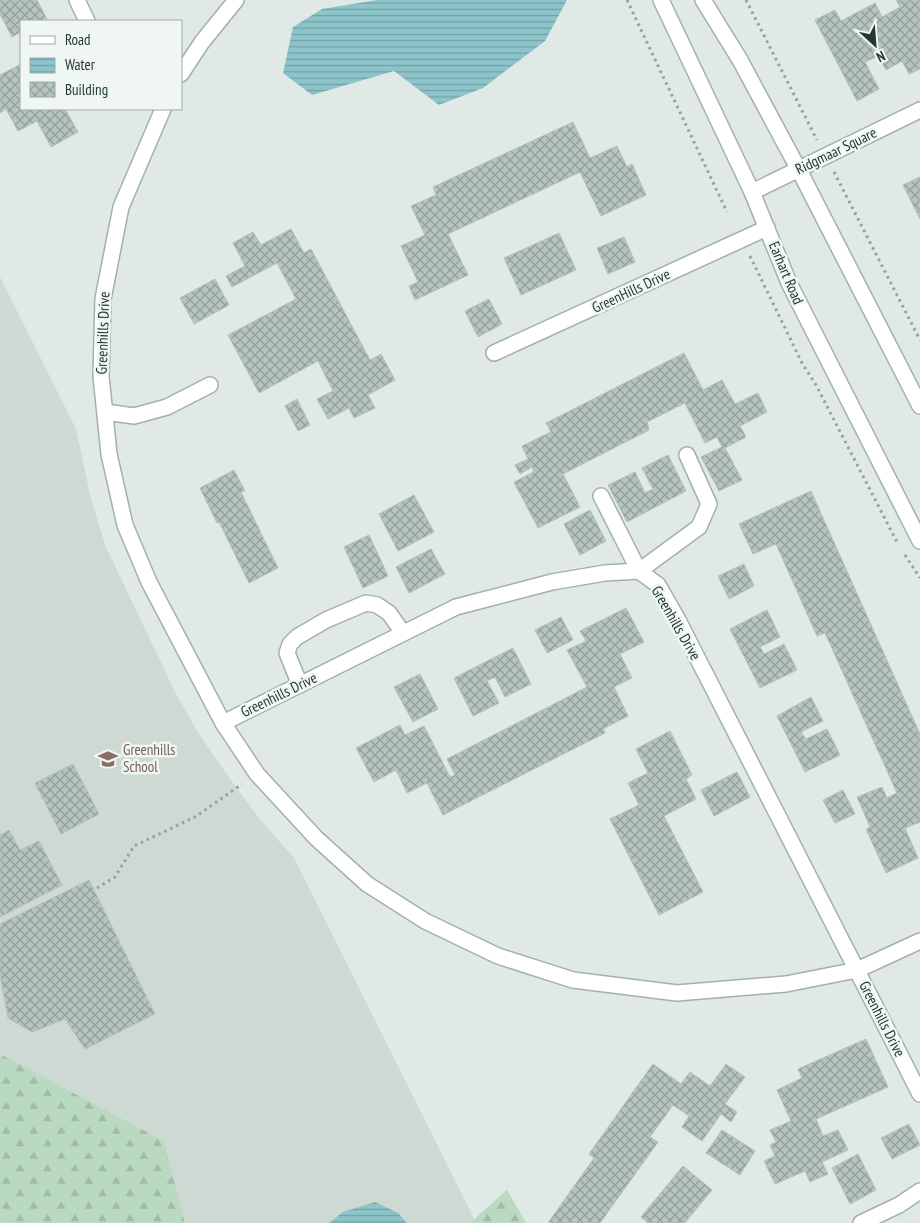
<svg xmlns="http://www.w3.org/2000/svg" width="920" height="1223" font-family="'PT Sans Narrow',sans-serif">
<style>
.built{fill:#ced9d3}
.forest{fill:url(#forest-firs)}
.water{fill:url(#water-rules)}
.building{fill:url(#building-cross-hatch);stroke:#b3c2bb}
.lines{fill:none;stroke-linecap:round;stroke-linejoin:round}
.minor-casing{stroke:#a3b0ab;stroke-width:18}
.path{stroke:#83aa9c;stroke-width:3;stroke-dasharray:2.5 4;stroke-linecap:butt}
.minor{stroke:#fff;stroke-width:15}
.labels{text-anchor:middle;stroke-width:5;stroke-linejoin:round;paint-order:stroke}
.street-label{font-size:15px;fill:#223831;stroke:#f0f6f3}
.education-label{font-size:15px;fill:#785e54;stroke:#f0f6f3;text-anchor:start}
</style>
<defs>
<pattern id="forest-firs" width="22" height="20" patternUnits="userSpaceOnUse" patternTransform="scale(1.25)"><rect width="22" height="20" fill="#bad9c1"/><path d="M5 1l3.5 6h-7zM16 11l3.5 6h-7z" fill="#a0bba6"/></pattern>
<pattern id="water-rules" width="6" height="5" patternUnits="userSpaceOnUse" patternTransform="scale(1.25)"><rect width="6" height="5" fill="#8cc4ca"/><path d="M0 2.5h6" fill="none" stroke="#72a0a5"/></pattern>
<pattern id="building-cross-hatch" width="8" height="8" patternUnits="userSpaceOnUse" patternTransform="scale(1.25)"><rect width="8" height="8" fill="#b5c4bd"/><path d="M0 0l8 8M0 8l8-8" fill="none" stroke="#93a09a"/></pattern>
</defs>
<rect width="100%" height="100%" fill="#e0e9e5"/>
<path class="built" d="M0,277l76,152 14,66 15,50 71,149 23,40 34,49 25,34 36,41 182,365h-476z"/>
<g class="forest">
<path d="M0,1054l164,87 21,82h-185z"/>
<path d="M507,1190l19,33h-56z"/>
</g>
<g class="water">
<path d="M377,0h190l-22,41 -62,47 -44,17 -45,-34 -82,24 -29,-22 10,-46 29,-18z"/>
<path d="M375,1202l23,11 9,10h-78l14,-11z"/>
</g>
<g class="building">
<path d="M0,0h37l10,19 -5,2h-21v11l-9,5 -12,-23z"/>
<path d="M896,0h24v69l-11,5 -7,-13 -16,9 -8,-14 -13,6 14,27 -22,12 -42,-81 20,-10 6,11 34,-18 7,14 18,-10z"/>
<path d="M21,64v45h44l13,23 -27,15 -14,-26 -19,10 -12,-22 -6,4v-38z"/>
<path d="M573,122l17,36 27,-12 10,21 5,-3 14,31 -45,21 -21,-44 -132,62 20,41 -53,25 -6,-14 9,-4 -17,-36 24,-11 -14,-29 25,-11 -3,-8z"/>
<path d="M920,177v42l-17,-34z"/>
<path d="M291,229l13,24 7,-4 59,111 11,-6 14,26 -27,15 7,13 -21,10 -5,-10 -21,11 -11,-20 16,-8 -15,-30 -59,32 -31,-58 68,-36 -19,-36 -45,24 -6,-11 19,-10 -12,-23 20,-11 8,13z"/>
<path d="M559,233l17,37 -55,25 -17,-37z"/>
<path d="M624,237l11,25 -27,12 -11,-26z"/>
<path d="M215,279l14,26 -35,19 -14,-26z"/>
<path d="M489,299l13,25 -24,13 -13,-26z"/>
<path d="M684,353l19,37 19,-10 13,24 23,-11 9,19 -27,14 6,11 -21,11 17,32 -23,11 -18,-34 21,-10 -5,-10 -12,6 -20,-40 -38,19 2,8 -86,44 17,33 -42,21 -24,-46 20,-10 -2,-5 -12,7 -5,-9 13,-6 -6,-13 29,-14 -5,-9z"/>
<path d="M297,399l13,26 -12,6 -13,-25z"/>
<path d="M668,455l18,36 -59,31 -19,-37 27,-13 10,21 8,-4 -11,-21z"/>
<path d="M234,470l11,21 -4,1 37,76 -29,15 -30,-61 -2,1 -17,-35z"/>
<path d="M811,491l109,243v88l-15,6 13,30 -32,15 -20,-44 4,-2 -13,-30 25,-10 5,11 10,-5 -72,-160 -8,3 -41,-92 -23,10 -14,-30z"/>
<path d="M414,495l20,37 -36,19 -19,-37z"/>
<path d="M590,510l16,31 -26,14 -16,-31z"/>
<path d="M369,535l19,41 -25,12 -19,-41z"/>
<path d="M431,549l14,25 -36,19 -13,-26z"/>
<path d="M744,564l10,22 -25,13 -11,-23z"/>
<path d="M626,608l18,34 -24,12 12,24 -18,9 14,29 -25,13 2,4 -162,82 -16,-32 -20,10 -11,-23 -22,12 -18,-34 44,-23 5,10 19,-9 26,51 5,-2 -8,-16 140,-72 -20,-37 19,-9 -6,-10z"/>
<path d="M767,610l13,27 -20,10 4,7 20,-10 13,26 -37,18 -30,-59z"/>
<path d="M561,617l12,23 -26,13 -12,-23z"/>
<path d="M513,648l18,36 -26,13 -10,-20 -8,4 12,22 -26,13 -19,-38z"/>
<path d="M420,674l18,35 -25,13 -19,-35z"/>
<path d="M811,697l12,24 -22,11 5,7 21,-10 13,26 -35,17 -28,-56z"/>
<path d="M670,731l22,44 -6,4 10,20 -32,17 39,76 -44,23 -49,-96 29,-14 -11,-22 20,-10 -12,-24z"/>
<path d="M73,764l26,50 -38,20 -26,-51z"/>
<path d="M737,772l13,25 -36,19 -13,-26z"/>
<path d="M843,790l12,24 -20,9 -12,-23z"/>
<path d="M9,830l11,20 19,-9 23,44 -62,32v-82z"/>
<path d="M89,880l66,134 -70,35 -20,-30 -33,13 -24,-14 -8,-43v-51z"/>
<path d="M866,1039l22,48 -72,32 7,17 15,-6 10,20 -26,12 6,12 -18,8 -5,-11 -30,13 -11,-23 11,-5 -5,-11 6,-3 -6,-12 21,-9 -14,-31 25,-12 -4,-9z"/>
<path d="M653,1064l28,20 9,-12 20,14 16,-22 19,13 -20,27 12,8 -6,10 -10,-8 -19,27 -20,-14 7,-11 -16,-11 -23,32 8,5 -58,81h-52l46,-65 -5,-4z"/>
<path d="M909,1124l11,21 -28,14 -11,-21z"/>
<path d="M722,1130l33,21 -15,24 -34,-22z"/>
<path d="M858,1154l18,36 -26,14 -18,-36z"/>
<path d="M683,1166l29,24 -27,33h-37l-7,-6z"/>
</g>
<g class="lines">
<defs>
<g id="minor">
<path d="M77,0l10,21"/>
<path d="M661,0l91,192 37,91 131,258"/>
<path d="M703,0l37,60 59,110 121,236"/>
<path d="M181,74l21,-32 34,-42"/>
<path d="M163,109l-42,98 -18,92 -2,77 8,78 16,71 24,57 74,141 34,51 59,64 51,46 58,37 73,35 75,24 104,13 109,-9 71,-14 63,-29"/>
<path d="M752,192l168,-82"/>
<path d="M494,353l273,-125"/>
<path d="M105,412l29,4 33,-9 43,-22"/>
<path d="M601,496l38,75 60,-44 10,-23 -22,-49"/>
<path d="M300,685l-13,-32 3,-9 7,-7 29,-17 40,-17 11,2 12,8 14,20"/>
<path d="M223,723l233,-116 96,-25 53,-9 34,-2 19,14 20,35 242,474"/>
<path d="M861,1223l38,-18 21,-14"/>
</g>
</defs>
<use href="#minor" class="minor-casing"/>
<g class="path">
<path d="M627,0l100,212"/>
<path d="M746,0l71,140"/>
<path d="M834,172l86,168"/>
<path d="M750,256l52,107 14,22 81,157"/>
<path d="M905,555l15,23"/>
<path d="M97,888l18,-11 19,-31 61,-29 47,-33"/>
</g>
<use href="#minor" class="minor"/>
</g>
<defs>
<symbol id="school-bare" viewBox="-9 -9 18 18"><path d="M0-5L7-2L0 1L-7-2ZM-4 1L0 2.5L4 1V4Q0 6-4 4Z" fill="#8d6e63" stroke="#f0f6f3" stroke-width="2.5" paint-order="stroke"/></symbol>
</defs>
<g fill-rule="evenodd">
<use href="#school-bare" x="94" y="745" width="28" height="28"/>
</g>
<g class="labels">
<g class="street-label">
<text transform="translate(836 151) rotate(-26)" y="5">Ridgmaar Square</text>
<text transform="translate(786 273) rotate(67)" y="5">Earhart Road</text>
<text transform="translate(631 291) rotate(-25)" y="5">GreenHills Drive</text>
<text transform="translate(103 333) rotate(-88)" y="5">Greenhills Drive</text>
<text transform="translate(676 623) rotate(60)" y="5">Greenhills Drive</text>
<text transform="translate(279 695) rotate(-26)" y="5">Greenhills Drive</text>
<text transform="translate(882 1019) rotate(63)" y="5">Greenhills Drive</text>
</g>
<g class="education-label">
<text x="123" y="755">Greenhills<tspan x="123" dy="17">School</tspan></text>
</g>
</g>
<rect x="20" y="20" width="162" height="90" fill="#f0f6f3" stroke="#9eaaa5"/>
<rect x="30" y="36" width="25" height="8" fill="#ffffff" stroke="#9eaaa5"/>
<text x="65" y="45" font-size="15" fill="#223831">Road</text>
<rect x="30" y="58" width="25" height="15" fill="url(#water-rules)" stroke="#9eaaa5"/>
<text x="65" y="70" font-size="15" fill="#223831">Water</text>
<rect x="30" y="82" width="25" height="15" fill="url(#building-cross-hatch)" stroke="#9eaaa5"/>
<text x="65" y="95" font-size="15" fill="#223831">Building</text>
<g transform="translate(875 45) rotate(154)" stroke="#f0f6f3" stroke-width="4" paint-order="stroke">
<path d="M0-4L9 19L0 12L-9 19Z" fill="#223831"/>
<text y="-8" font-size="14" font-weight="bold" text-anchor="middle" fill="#223831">N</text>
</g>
</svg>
